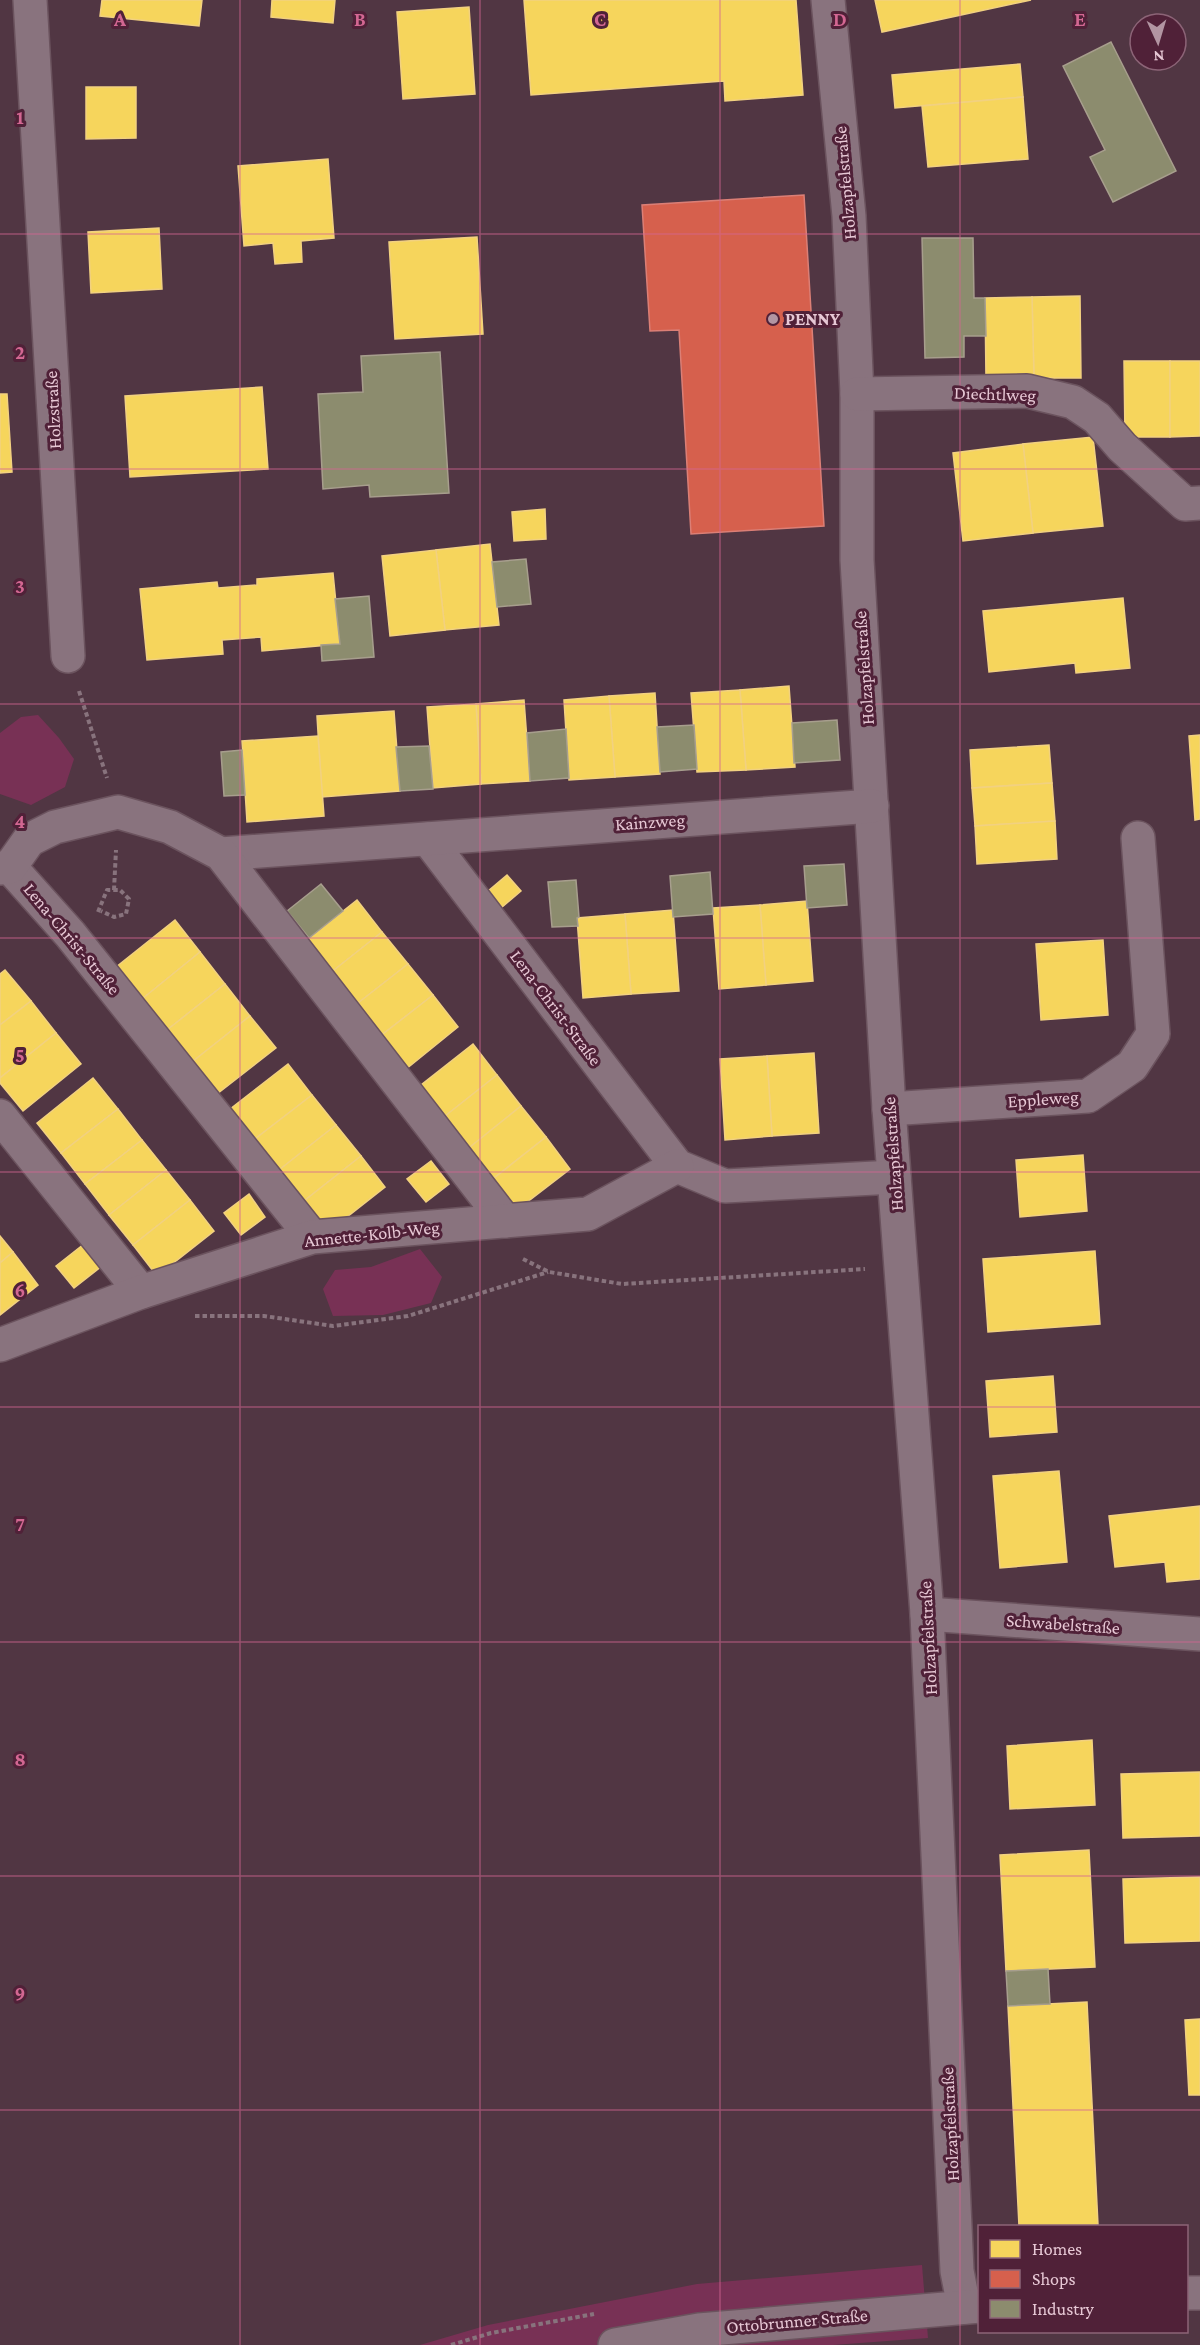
<svg xmlns="http://www.w3.org/2000/svg" width="1200" height="2345" font-family="'Crimson Pro',serif">
<style>
.green{fill:#783155}
.homes{fill:#f6d55c;stroke:#f2d180;stroke-width:1.5}
.shops{fill:#d6604d;stroke:#db7f76;stroke-width:1.5}
.industry{fill:#8c8c6e;stroke:#a79e8d;stroke-width:1.5}
.lines{fill:none;stroke-linecap:round;stroke-linejoin:round}
.minor-casing{stroke:#6b535e;stroke-width:36}
.path{stroke:#88737d;stroke-width:4;stroke-dasharray:4.5 3;stroke-linecap:butt}
.minor{stroke:#89737e;stroke-width:33}
.grid{fill:none;stroke:#d36792;stroke-width:1.5;stroke-opacity:0.55}
.poi-dot{fill:#b295a2;stroke:#502138;stroke-width:2}
.labels{text-anchor:middle;stroke-width:6;stroke-linejoin:round;paint-order:stroke}
.street-label{font-size:18px;fill:#e7c8d5;stroke:#502138}
.poi-label{font-size:18px;font-weight:bold;fill:#e7c8d5;stroke:#502138;text-anchor:start}
.grid-label{font-size:20px;text-anchor:middle;font-weight:bold;fill:#d36792;stroke:#502138;stroke-width:6;stroke-linejoin:round;paint-order:stroke}
</style>
<rect width="100%" height="100%" fill="#513643"/>
<g class="green">
<path d="M38,715l21,23 15,21 -9,28 -34,18 -31,-11v-61l21,-16z"/>
<path d="M420,1249l22,28 -11,26 -48,12 -50,1 -10,-27 12,-19 36,-3z"/>
<path d="M922,2265l6,73 -95,7h-413l68,-20 209,-41z"/>
</g>
<g class="homes">
<path d="M102,0h100l-3,26 -99,-10z"/>
<path d="M272,0h63l-2,23 -62,-6z"/>
<path d="M524,0h272l7,95 -78,6 -1,-20 -193,14z"/>
<path d="M875,0h156l-149,32z"/>
<path d="M469,7l6,87 -72,5 -6,-87z"/>
<path d="M1020,64l3,33 -128,11 -3,-33z"/>
<path d="M86,87h50v51l-50,1z"/>
<path d="M1023,97l5,62 -100,8 -6,-61z"/>
<path d="M328,159l6,79 -33,3 1,21 -27,2 -2,-21 -29,3 -6,-80z"/>
<path d="M159,228l3,61 -71,4 -3,-61z"/>
<path d="M477,237l6,97 -88,5 -6,-97z"/>
<path d="M1080,296l1,82h-47l-2,-81z"/>
<path d="M1032,297l2,81 -48,1 -1,-81z"/>
<path d="M1124,361h46v76h-45z"/>
<path d="M1170,361h30v75l-30,1z"/>
<path d="M262,387l6,82 -138,8 -5,-81z"/>
<path d="M0,394h7l5,78 -12,1z"/>
<path d="M1093,437l10,89 -70,7 -10,-89z"/>
<path d="M1023,444l10,89 -70,8 -10,-88z"/>
<path d="M545,509l1,30 -32,2 -2,-29z"/>
<path d="M490,544l9,81 -54,5 -9,-80z"/>
<path d="M436,550l9,80 -55,6 -8,-80z"/>
<path d="M333,573l7,71 -78,7 -1,-14 -39,3 1,14 -76,6 -7,-71 77,-7 1,6 39,-3v-6z"/>
<path d="M1123,598l7,70 -54,5 -1,-10 -86,9 -6,-61z"/>
<path d="M789,686l6,81 -49,3 -6,-80z"/>
<path d="M740,690l6,80 -49,2 -6,-79z"/>
<path d="M655,693l5,81 -45,3 -6,-81z"/>
<path d="M609,696l6,81 -46,3 -5,-80z"/>
<path d="M524,700l6,81 -49,3 -5,-80z"/>
<path d="M476,704l5,80 -48,4 -6,-81z"/>
<path d="M394,711l6,80 -78,6 -5,-81z"/>
<path d="M1200,735v84l-5,1 -6,-84z"/>
<path d="M318,736l6,80 -77,6 -5,-81z"/>
<path d="M1049,745l3,38 -80,5 -2,-38z"/>
<path d="M1052,783l3,38 -80,5 -3,-38z"/>
<path d="M1055,821l2,38 -80,5 -2,-38z"/>
<path d="M507,875l14,16 -20,17 -13,-17z"/>
<path d="M357,900l25,32 -58,46 -25,-32z"/>
<path d="M807,901l6,80 -47,4 -6,-80z"/>
<path d="M760,905l6,80 -47,4 -6,-81z"/>
<path d="M673,910l6,81 -48,3 -6,-80z"/>
<path d="M625,914l6,80 -48,4 -6,-80z"/>
<path d="M175,920l25,32 -58,47 -26,-32z"/>
<path d="M382,932l26,32 -59,46 -25,-32z"/>
<path d="M1103,940l5,75 -67,5 -5,-76z"/>
<path d="M200,952l25,32 -58,46 -25,-31z"/>
<path d="M408,964l25,31 -59,46 -25,-31z"/>
<path d="M5,970l26,31 -31,24v-51z"/>
<path d="M225,984l25,32 -58,46 -25,-32z"/>
<path d="M433,995l25,32 -58,47 -26,-33z"/>
<path d="M31,1001l25,32 -56,45v-53z"/>
<path d="M250,1016l26,32 -59,46 -25,-32z"/>
<path d="M56,1033l25,31 -58,47 -23,-28v-5z"/>
<path d="M473,1044l24,31 -57,45 -24,-31z"/>
<path d="M814,1053l5,80 -47,3 -5,-80z"/>
<path d="M767,1056l5,80 -47,4 -5,-81z"/>
<path d="M288,1064l24,31 -57,44 -25,-30z"/>
<path d="M497,1075l24,31 -56,45 -25,-31z"/>
<path d="M93,1078l25,31 -57,44 -24,-30z"/>
<path d="M312,1095l24,30 -57,45 -24,-31z"/>
<path d="M521,1106l25,31 -57,45 -24,-31z"/>
<path d="M118,1109l24,31 -57,44 -24,-31z"/>
<path d="M336,1125l25,31 -57,45 -25,-31z"/>
<path d="M546,1137l24,32 -57,44 -24,-31z"/>
<path d="M142,1140l24,30 -57,45 -24,-31z"/>
<path d="M1083,1155l4,56 -67,6 -4,-57z"/>
<path d="M361,1156l24,31 -57,45 -24,-31z"/>
<path d="M431,1161l18,23 -23,18 -19,-23z"/>
<path d="M166,1170l24,30 -57,45 -24,-30z"/>
<path d="M249,1194l16,23 -24,18 -17,-22z"/>
<path d="M190,1200l24,31 -57,45 -24,-31z"/>
<path d="M0,1236l13,16 -13,11z"/>
<path d="M84,1244l18,22 -28,22 -18,-22z"/>
<path d="M1095,1251l5,73 -112,8 -5,-73z"/>
<path d="M13,1252l25,33 -38,30v-52z"/>
<path d="M1053,1376l4,56 -67,5 -4,-56z"/>
<path d="M1059,1471l8,91 -67,6 -7,-92z"/>
<path d="M1200,1506v73l-33,3 -2,-20 -50,5 -6,-51z"/>
<path d="M1092,1740l3,65 -85,4 -3,-63z"/>
<path d="M1200,1772v64l-77,2 -2,-64z"/>
<path d="M1089,1850l6,117 -89,4 -6,-116z"/>
<path d="M1200,1877v64l-75,2 -2,-64z"/>
<path d="M1087,2002l11,223 -79,1 -11,-220z"/>
<path d="M1200,2019v76h-11l-4,-75z"/>
</g>
<path class="shops" d="M804,195l20,331 -133,8 -12,-204 -29,1 -8,-126z"/>
<g class="industry">
<path d="M1111,42l65,129 -63,31 -23,-45 15,-7 -42,-84z"/>
<path d="M922,238h51l1,60h11l1,38h-22v21l-39,1z"/>
<path d="M440,352l9,141 -79,4 -1,-12 -46,4 -5,-95 45,-2 -2,-36z"/>
<path d="M526,559l5,45 -34,3 -5,-45z"/>
<path d="M369,596l5,61 -52,4 -1,-16 19,-1 -5,-45z"/>
<path d="M837,720l3,40 -46,3 -2,-40z"/>
<path d="M694,725l3,44 -37,3 -3,-45z"/>
<path d="M566,729l3,49 -39,3 -3,-48z"/>
<path d="M429,746l4,43 -33,2 -4,-44z"/>
<path d="M242,750l3,45 -21,1 -3,-44z"/>
<path d="M844,864l3,41 -40,3 -3,-42z"/>
<path d="M710,872l3,42 -40,3 -3,-41z"/>
<path d="M576,880l3,37 -2,1 1,8 -26,1 -4,-45z"/>
<path d="M321,884l22,27 -34,27 -22,-27z"/>
<path d="M1048,1969l2,35 -42,2 -2,-35z"/>
</g>
<g class="lines">
<defs>
<g id="minor">
<path d="M30,0l38,656"/>
<path d="M828,0l21,216 8,178v166l32,549 38,505 30,657 7,36"/>
<path d="M857,394l170,-3 46,11 24,16 25,29 63,57 15,-1"/>
<path d="M428,839l249,327 48,20 169,-9"/>
<path d="M221,854l651,-48"/>
<path d="M10,867l60,67 242,303"/>
<path d="M0,868l10,-1 19,-27 26,-13 63,-15 52,15 51,27 284,367"/>
<path d="M889,1109l199,-13 44,-30 21,-32 -15,-196"/>
<path d="M0,1116l141,176"/>
<path d="M0,1345l141,-53 171,-55 276,-23 89,-48"/>
<path d="M927,1614l273,20"/>
<path d="M1186,2293h14"/>
<path d="M615,2345l84,-15 281,-24"/>
</g>
</defs>
<use href="#minor" class="minor-casing"/>
<g class="path">
<path d="M79,691l28,87"/>
<path d="M114,890l2,-40"/>
<path d="M98,912l9,-22h13l9,9 -3,15 -12,3 -13,-6"/>
<path d="M523,1259l26,13 73,12 243,-15"/>
<path d="M195,1316h69l69,10 75,-10 140,-44"/>
<path d="M451,2345l40,-12 103,-19"/>
</g>
<use href="#minor" class="minor"/>
</g>
<path class="grid" d="M240,0v2345M480,0v2345M720,0v2345M960,0v2345M0,234h1200M0,469h1200M0,704h1200M0,938h1200M0,1172h1200M0,1407h1200M0,1642h1200M0,1876h1200M0,2110h1200"/>
<circle class="poi-dot" cx="773" cy="319" r="6"/>
<g class="labels">
<g class="street-label">
<text transform="translate(845 183) rotate(-95)" y="6">Holzapfelstraße</text>
<text transform="translate(995 394) rotate(2)" y="6">Diechtlweg</text>
<text transform="translate(53 410) rotate(-93)" y="6">Holzstraße</text>
<text transform="translate(864 668) rotate(-94)" y="6">Holzapfelstraße</text>
<text transform="translate(650 822) rotate(-4)" y="6">Kainzweg</text>
<text transform="translate(72 939) rotate(50)" y="6">Lena-Christ-Straße</text>
<text transform="translate(556 1008) rotate(53)" y="6">Lena-Christ-Straße</text>
<text transform="translate(1043 1099) rotate(-4)" y="6">Eppleweg</text>
<text transform="translate(893 1154) rotate(-94)" y="6">Holzapfelstraße</text>
<text transform="translate(372 1234) rotate(-6)" y="6">Annette-Kolb-Weg</text>
<text transform="translate(1063 1624) rotate(4)" y="6">Schwabelstraße</text>
<text transform="translate(928 1638) rotate(-93)" y="6">Holzapfelstraße</text>
<text transform="translate(950 2124) rotate(-93)" y="6">Holzapfelstraße</text>
<text transform="translate(797 2321) rotate(-5)" y="6">Ottobrunner Straße</text>
</g>
<g class="poi-label">
<text x="785" y="325">PENNY</text>
</g>
</g>
<g class="grid-label">
<text x="120" y="26">A</text>
<text x="360" y="26">B</text>
<text x="600" y="26">C</text>
<text x="840" y="26">D</text>
<text x="1080" y="26">E</text>
<text x="20" y="124">1</text>
<text x="20" y="359">2</text>
<text x="20" y="593">3</text>
<text x="20" y="828">4</text>
<text x="20" y="1062">5</text>
<text x="20" y="1297">6</text>
<text x="20" y="1531">7</text>
<text x="20" y="1766">8</text>
<text x="20" y="2000">9</text>
</g>
<rect x="978" y="2225" width="210" height="108" fill="#502138" stroke="#8c6477" stroke-width="1.5"/>
<rect x="990" y="2240" width="30" height="18" fill="#f6d55c" stroke="#8c6477" stroke-width="1.5"/>
<text x="1032" y="2255" font-size="18" fill="#e7c8d5">Homes</text>
<rect x="990" y="2270" width="30" height="18" fill="#d6604d" stroke="#8c6477" stroke-width="1.5"/>
<text x="1032" y="2285" font-size="18" fill="#e7c8d5">Shops</text>
<rect x="990" y="2300" width="30" height="18" fill="#8c8c6e" stroke="#8c6477" stroke-width="1.5"/>
<text x="1032" y="2315" font-size="18" fill="#e7c8d5">Industry</text>
<g transform="translate(1158 42) rotate(176)"><circle r="28" fill="#502138" stroke="#8c6477" stroke-width="1.5"/>
<path d="M0-4.5L10 22L0 15L-10 22Z" fill="#b295a2"/>
<text y="-9" font-size="16" font-weight="bold" text-anchor="middle" fill="#e7c8d5">N</text>
</g>
</svg>
